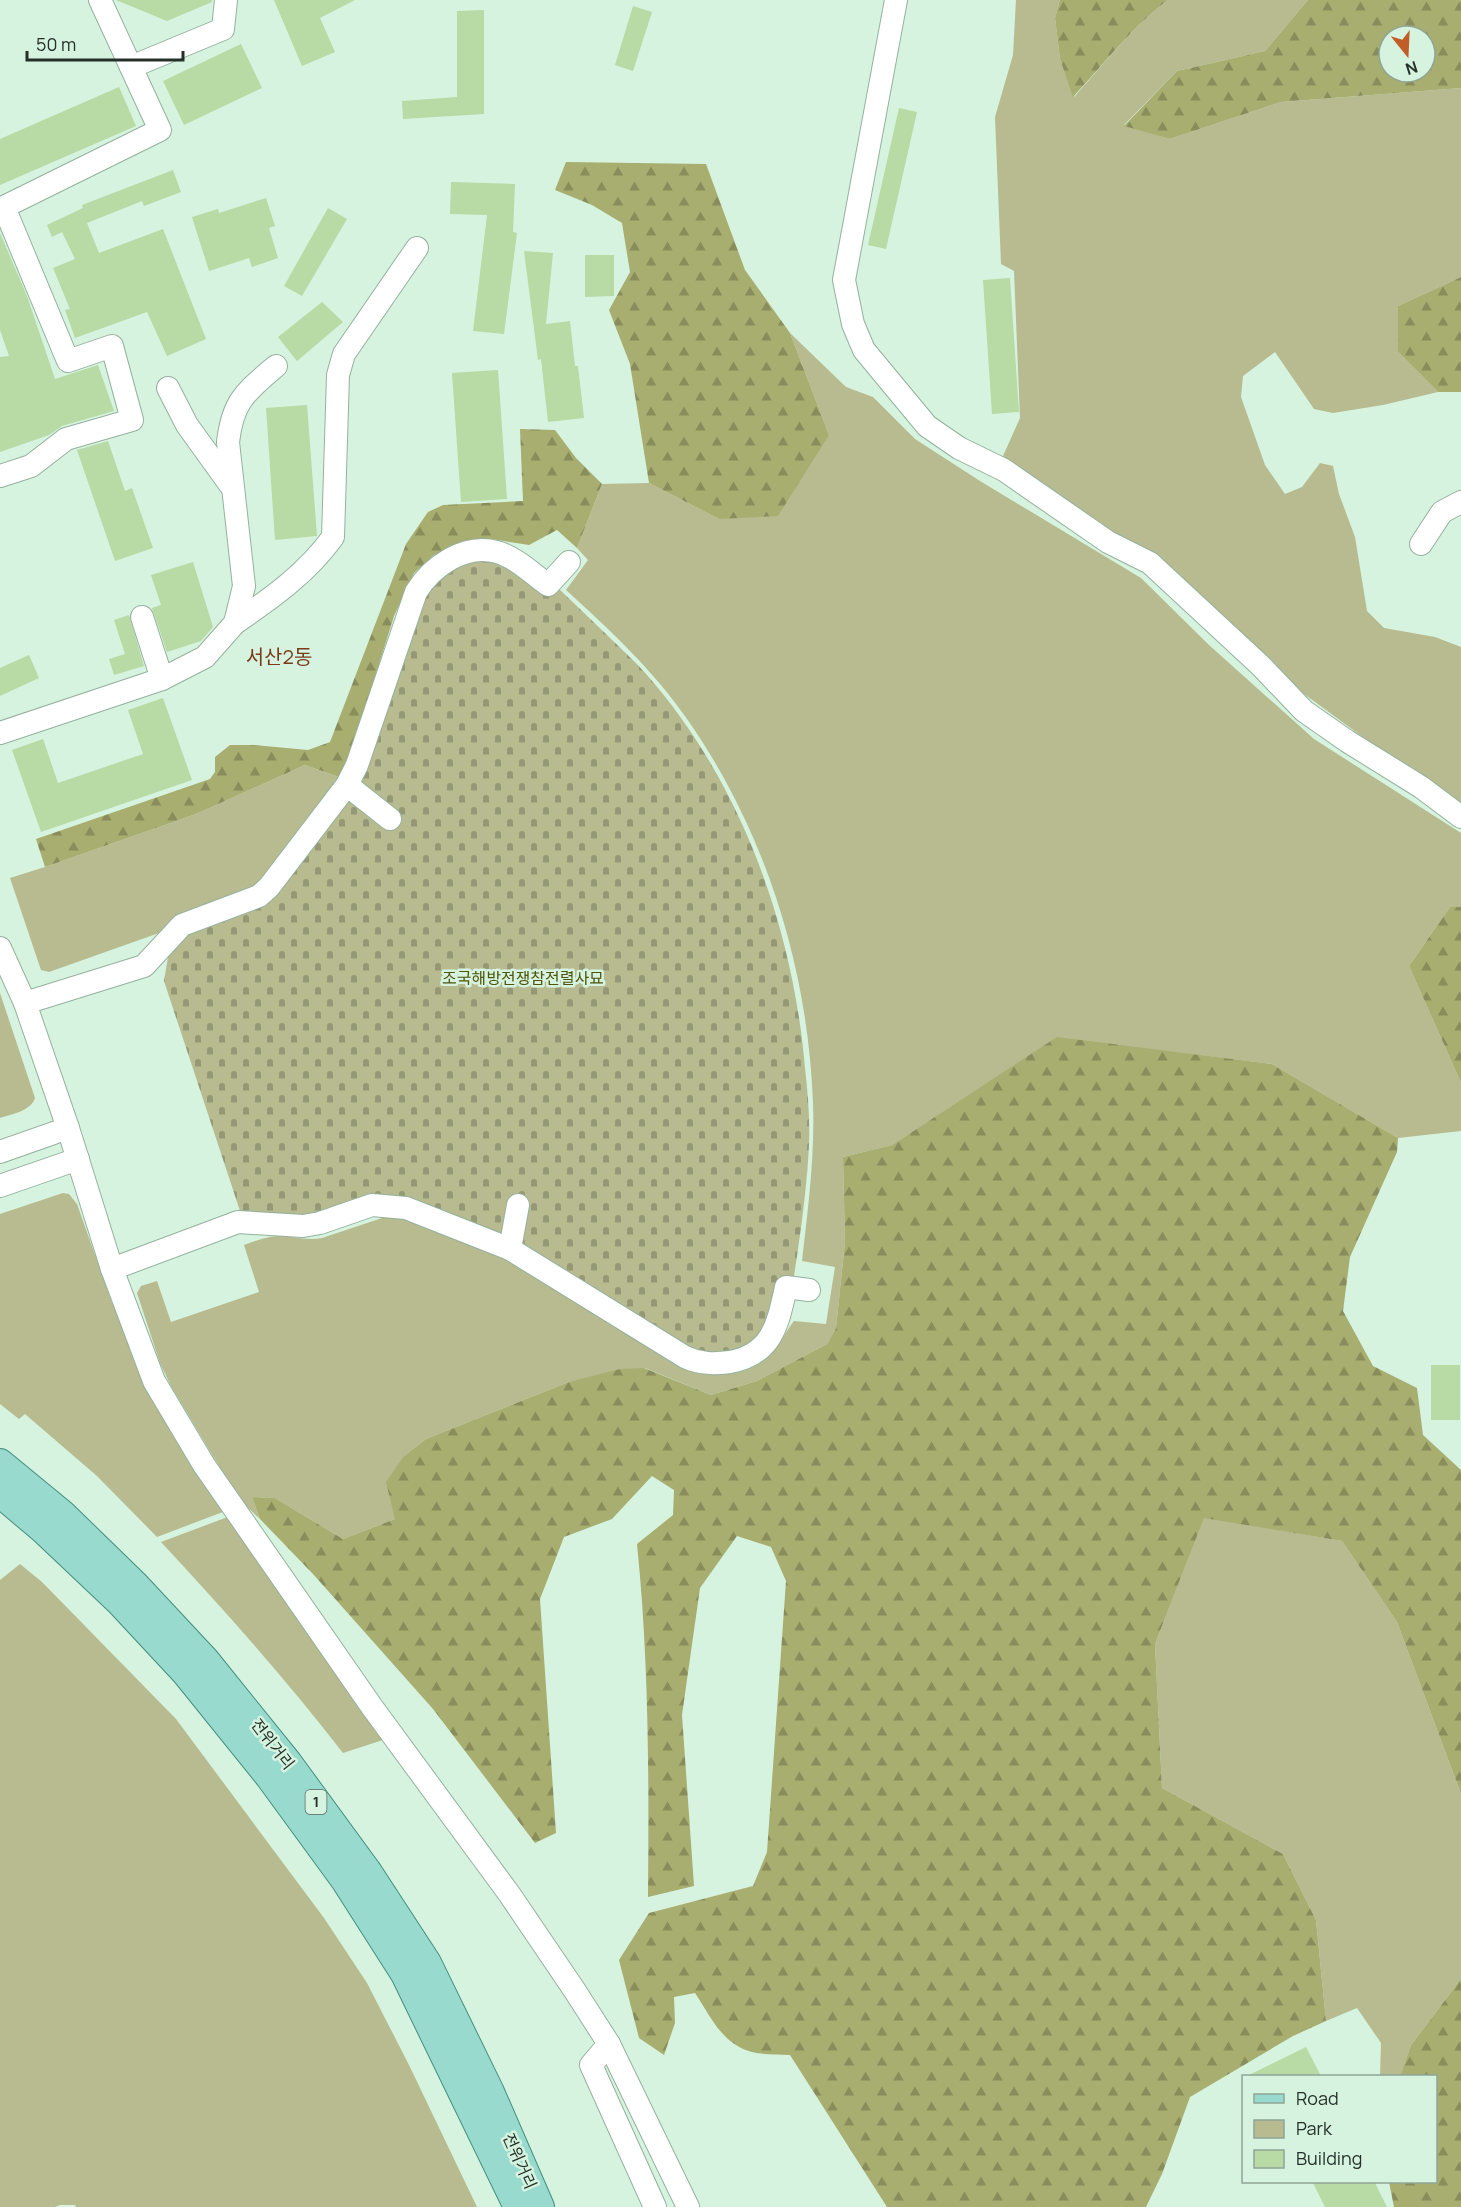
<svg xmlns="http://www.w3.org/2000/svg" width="1461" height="2207" font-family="Manrope,'Noto Sans KR',sans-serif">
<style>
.green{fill:#b7bb8f}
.forest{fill:url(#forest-firs);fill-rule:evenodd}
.cemetery{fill:url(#cemetery-stones)}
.building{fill:#b8daa4}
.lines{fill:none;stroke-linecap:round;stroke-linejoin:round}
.minor-casing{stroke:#95b19e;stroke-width:24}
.major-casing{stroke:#438e7e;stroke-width:30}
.minor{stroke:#fff;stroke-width:22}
.major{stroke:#98dacd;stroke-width:28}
.labels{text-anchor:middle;stroke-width:5;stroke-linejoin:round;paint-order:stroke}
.shield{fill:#d5f3df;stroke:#5a6a60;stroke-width:1.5}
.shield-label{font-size:15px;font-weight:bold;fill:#253029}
.park-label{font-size:16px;fill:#50530a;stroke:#d5f3df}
.street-label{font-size:16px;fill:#253029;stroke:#d5f3df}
.quarter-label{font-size:20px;fill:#7a3b19;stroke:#d5f3df}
</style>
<defs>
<pattern id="forest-firs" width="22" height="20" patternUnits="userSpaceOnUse" patternTransform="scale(1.5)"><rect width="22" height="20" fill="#a8ad70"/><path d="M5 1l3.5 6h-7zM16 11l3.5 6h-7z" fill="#898d5c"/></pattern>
<pattern id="cemetery-stones" width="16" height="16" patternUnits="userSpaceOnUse" patternTransform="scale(1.5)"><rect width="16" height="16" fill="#b7bb8f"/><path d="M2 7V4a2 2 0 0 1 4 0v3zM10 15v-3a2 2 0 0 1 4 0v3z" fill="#959875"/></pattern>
</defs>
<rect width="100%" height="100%" fill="#d5f3df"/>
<g class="green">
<path d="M1016,0h44l-5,18 5,41 14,38c31,-34 57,-69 94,-97h140l-43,51 -88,20 -53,54 46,14 111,-37 180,-14v189l-63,29v46l40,40 -55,13 -50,8 -19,-4 -39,-57 -32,24 -2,21 24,68 20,29 17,-7 18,-24 13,3 6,28 16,43 12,74 17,17 51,9 26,10v158l-41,-26 -124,-91 -174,-149 -119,-83 17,-38 -6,-147 -13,-7 -6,-147 18,-62z"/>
<path d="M790,333l56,54 27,10 42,42 65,42 161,97 68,67 105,94 147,94v74h-11l-41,59 52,117v48l-63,7 -126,-74 -215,-26 -165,107 -49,12 2,85 -9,86 -9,16 -70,37 -46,14 -66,-27 -76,14 -143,57 -22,17 -9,63 -52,20 -68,-41 -23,-1 8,22 -14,-13 -14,-18 -61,-102 -11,-23 -23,-70 4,-7 16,-5 14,41 88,-30 -15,-47c11,-4 22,-8 33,-9 15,0 30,5 45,2l66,-22 17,1 101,36 187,118c28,6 58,5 79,-19 9,-9 14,-21 22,-31l32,3 9,-57 -33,-6c6,-52 13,-106 11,-158 -5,-136 -48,-273 -126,-384 -34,-49 -77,-89 -121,-129l22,-30 -11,-12 25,-64 47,-1 70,36 110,-84z"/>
<path d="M305,765l34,12 -85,111 -79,30 -16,15 -110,39 -8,-2 -31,-92 35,-11 151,-53z"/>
<path d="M0,993l35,105c-4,13 -23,16 -35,20z"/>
<path d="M63,1193l6,1 8,10 35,99 116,207 -71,27 -60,-61 -72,-62 -6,5 -19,-15v-190z"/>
<path d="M233,1515l156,223 -46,15c-57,-74 -119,-143 -182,-211z"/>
<path d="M1204,1517l138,24 55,81 64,172v185l-50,66 -11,31h-20l1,-33 -24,-35 -31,13 -10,-101 -33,-66 -121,-66 -7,-144z"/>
<path d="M20,1564l22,18 134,137 148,199 43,65 42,82 68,142h-401l-1,-2h-15l-5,2h-55v-627z"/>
</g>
<g class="forest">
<path d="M1060,0h108c-37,28 -63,63 -95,97l-13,-38 -5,-41z"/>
<path d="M1308,0h153v88l-180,14 -111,37 -46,-13 53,-55 88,-20zM1389,36h36v36h-36z"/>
<path d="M566,162l140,2 39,106 45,63 39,102 -51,81 -59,3 -70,-36 -19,-119 -21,-54 21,-38 -8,-49 -30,-18 -37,-15z"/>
<path d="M1461,277v115h-23l-40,-40v-46z"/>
<path d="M520,429l35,1 21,28 26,26 -25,64 -20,-18 -28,15 -38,-6 -31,7 -26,9 -20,18 -20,43 -38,122 -17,39 -34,-12 -109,49 -151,53 -9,-28 174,-60 5,-7v-15l15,-12h24l54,5 22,-8 76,-198 22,-32 15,-7 80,-4z"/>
<path d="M1450,907h11v176l-52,-117z"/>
<path d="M1057,1037l215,27 126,74 -1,14 -47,105 -7,54 30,55 44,22 6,47 38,35v324l-64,-172 -55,-81 -138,-23 -49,126 7,144 121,66 33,66 10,101 -33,15 -103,61 -28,77 -16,33h-259l-97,-152c-12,-1 -26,0 -38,-3 -30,-8 -41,-35 -57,-59l-21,4 1,26 -11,32 -25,-17 -20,-78 30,-47 104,-27 14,-34 19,-271 -15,-34 -34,-11 -37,52 -18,127 12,171 -46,11c1,-118 1,-236 -11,-353l36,-29 1,-25 -22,-14 -40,43 -48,18 -24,62 16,234 -21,10 -102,-134 -120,-135 -53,-55 -8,-22 23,1 68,41 52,-20 -9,-37 18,-26 22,-17 143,-57 51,-13 24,-1 67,27 46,-14 70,-37 9,-16 9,-86 -2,-85 49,-12z"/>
<path d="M1461,1979v228h-67l-5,-25h47v-106h-36l11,-31z"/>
</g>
<path class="cemetery" d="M523,555c29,27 57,54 85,81 13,13 27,25 39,39 94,107 146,252 158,393 3,26 5,52 4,77 -3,59 -13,118 -22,176l-69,49 -210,-118 -101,-40 -161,17 -82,-248 5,-30 9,-28 67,-24 98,-117 88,-217z"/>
<g class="building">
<path d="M116,0h96v2l-45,19z"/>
<path d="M274,0h81l-35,18 15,34 -33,14z"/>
<path d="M633,6l19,6 -19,59 -18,-6z"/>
<path d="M484,10v104l-81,5 -1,-18 55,-4v-86z"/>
<path d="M241,44l21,44 -78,37 -21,-44z"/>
<path d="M119,87l17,39 -136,59v-46z"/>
<path d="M899,108l18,4 -31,137 -18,-4z"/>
<path d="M173,170l8,22 -37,14 -2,-5 -55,22 12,30 64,-24 43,110 -39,17 -20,-44 -72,26 -10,-28 5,-1 -17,-41 22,-9 -13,-27 -10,5 -5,-12 36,-17 -1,-3z"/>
<path d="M451,182l64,2 -2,48 4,1 -13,101 -31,-3 14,-116 -37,-1z"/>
<path d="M266,198l9,28 -6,2 9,30 -26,9 -3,-9 -40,13 -17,-54 26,-8 1,4z"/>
<path d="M328,208l19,11 -45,77 -18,-10z"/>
<path d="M0,233l27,63 28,83 43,-14 16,46 -52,15 -13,9 -49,17v-95l9,-1 -9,-26z"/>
<path d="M524,251l29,2 -7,71 24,-3 5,45h3l6,52 -36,4 -7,-63 -3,1z"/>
<path d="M585,255h29v41l-29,1z"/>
<path d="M1010,278l9,134 -27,2 -9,-134z"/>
<path d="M322,302l21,20 -46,39 -19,-24z"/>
<path d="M498,370l9,129 -46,3 -9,-129z"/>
<path d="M307,405l10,131 -42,4 -9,-132z"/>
<path d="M108,441l17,50 7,-3 21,60 -38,13 -38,-111z"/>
<path d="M193,562l20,65 -12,14 -34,11 -15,-44 9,-3 -10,-30z"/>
<path d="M129,615l15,51 -30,9 -5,-16 16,-5 -11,-34z"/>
<path d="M29,655l10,23 -39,18v-28z"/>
<path d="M163,698l29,82 -151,52 -29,-82 31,-11 15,44 85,-29 -15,-44z"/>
<rect x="1431" y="1365" width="29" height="55"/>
<path d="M1306,2047l15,29h-74z"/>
<path d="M1312,2181h62l13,26h-62z"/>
</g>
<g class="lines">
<defs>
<g id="minor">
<path d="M896,0l-52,280 9,44 11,26 63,76 32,22 45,22 104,72 42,21 111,103 43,45 43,30 74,46 40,30"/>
<path d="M131,67l92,-38 3,-29"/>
<path d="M168,388l19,37 44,61"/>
<path d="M0,476l31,-10 35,-27 66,-19 -20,-74 -44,15 -64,-154 156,-77 -60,-130"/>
<path d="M1421,544l21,-32 19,-10"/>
<path d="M142,617l20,62"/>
<path d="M235,623c37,-25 72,-50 98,-86l5,-162 6,-21 73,-106"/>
<path d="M0,733l162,-54 43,-22 30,-34 9,-37 -16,-144c5,-42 18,-50 48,-76"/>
<path d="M347,785l43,34"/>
<path d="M0,948l25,55 43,125 44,141 42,112 50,84 168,242 138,188 65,96 34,53 79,163"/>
<path d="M25,1003l119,-37 38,-41 77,-29 10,-9 78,-102 10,-20 59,-173c16,-26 49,-49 81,-40 18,5 36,22 51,33l21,-23"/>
<path d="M0,1152l68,-24"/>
<path d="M0,1186l78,-27"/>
<path d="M510,1249l8,-44"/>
<path d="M112,1269l126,-47 65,4 17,-3 52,-18 34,3 104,41 175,108c15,7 29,7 45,5 43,-8 48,-39 56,-75l23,3"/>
<path d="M609,2044l-18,21 64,142"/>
</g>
<g id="major">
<path d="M0,1463l62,51 73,71 70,75 83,103 79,108 60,92 63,129 50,115"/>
<path d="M0,1493l44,37 75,71 67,72 83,103 76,104 60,94 113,233"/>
</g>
</defs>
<use href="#minor" class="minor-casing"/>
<use href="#major" class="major-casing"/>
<use href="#minor" class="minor"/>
<use href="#major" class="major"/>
</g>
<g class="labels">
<rect class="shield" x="305.5" y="1790" width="21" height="24" rx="4.5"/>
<g class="shield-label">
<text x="316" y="1807">1</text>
</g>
<g class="park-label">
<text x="523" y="984">조국해방전쟁참전렬사묘</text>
</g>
<g class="street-label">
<text transform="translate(273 1744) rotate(52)" y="6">전위거리</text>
<text transform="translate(520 2161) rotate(66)" y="6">전위거리</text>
</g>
<g class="quarter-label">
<text x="279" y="664">서산2동</text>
</g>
</g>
<rect x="1242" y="2075" width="195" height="108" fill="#d5f3df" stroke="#8fa596" stroke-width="1.5"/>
<rect x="1254" y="2094" width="30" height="9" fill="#98dacd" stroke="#8fa596" stroke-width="1.5"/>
<text x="1296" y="2105" font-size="18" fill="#253029">Road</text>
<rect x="1254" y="2120" width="30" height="18" fill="#b7bb8f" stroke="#8fa596" stroke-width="1.5"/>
<text x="1296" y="2135" font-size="18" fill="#253029">Park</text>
<rect x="1254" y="2150" width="30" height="18" fill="#b8daa4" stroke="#8fa596" stroke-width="1.5"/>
<text x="1296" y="2165" font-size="18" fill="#253029">Building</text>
<g transform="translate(1407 54) rotate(162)"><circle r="28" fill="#d5f3df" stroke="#8fa596" stroke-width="1.5"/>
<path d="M0-4.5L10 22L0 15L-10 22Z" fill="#c15d26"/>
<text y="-9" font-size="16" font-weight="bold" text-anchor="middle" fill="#253029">N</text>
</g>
<path d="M27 51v9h156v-9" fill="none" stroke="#253029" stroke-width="3"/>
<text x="36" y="51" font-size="18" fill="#253029" stroke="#d5f3df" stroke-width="4.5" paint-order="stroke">50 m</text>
</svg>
